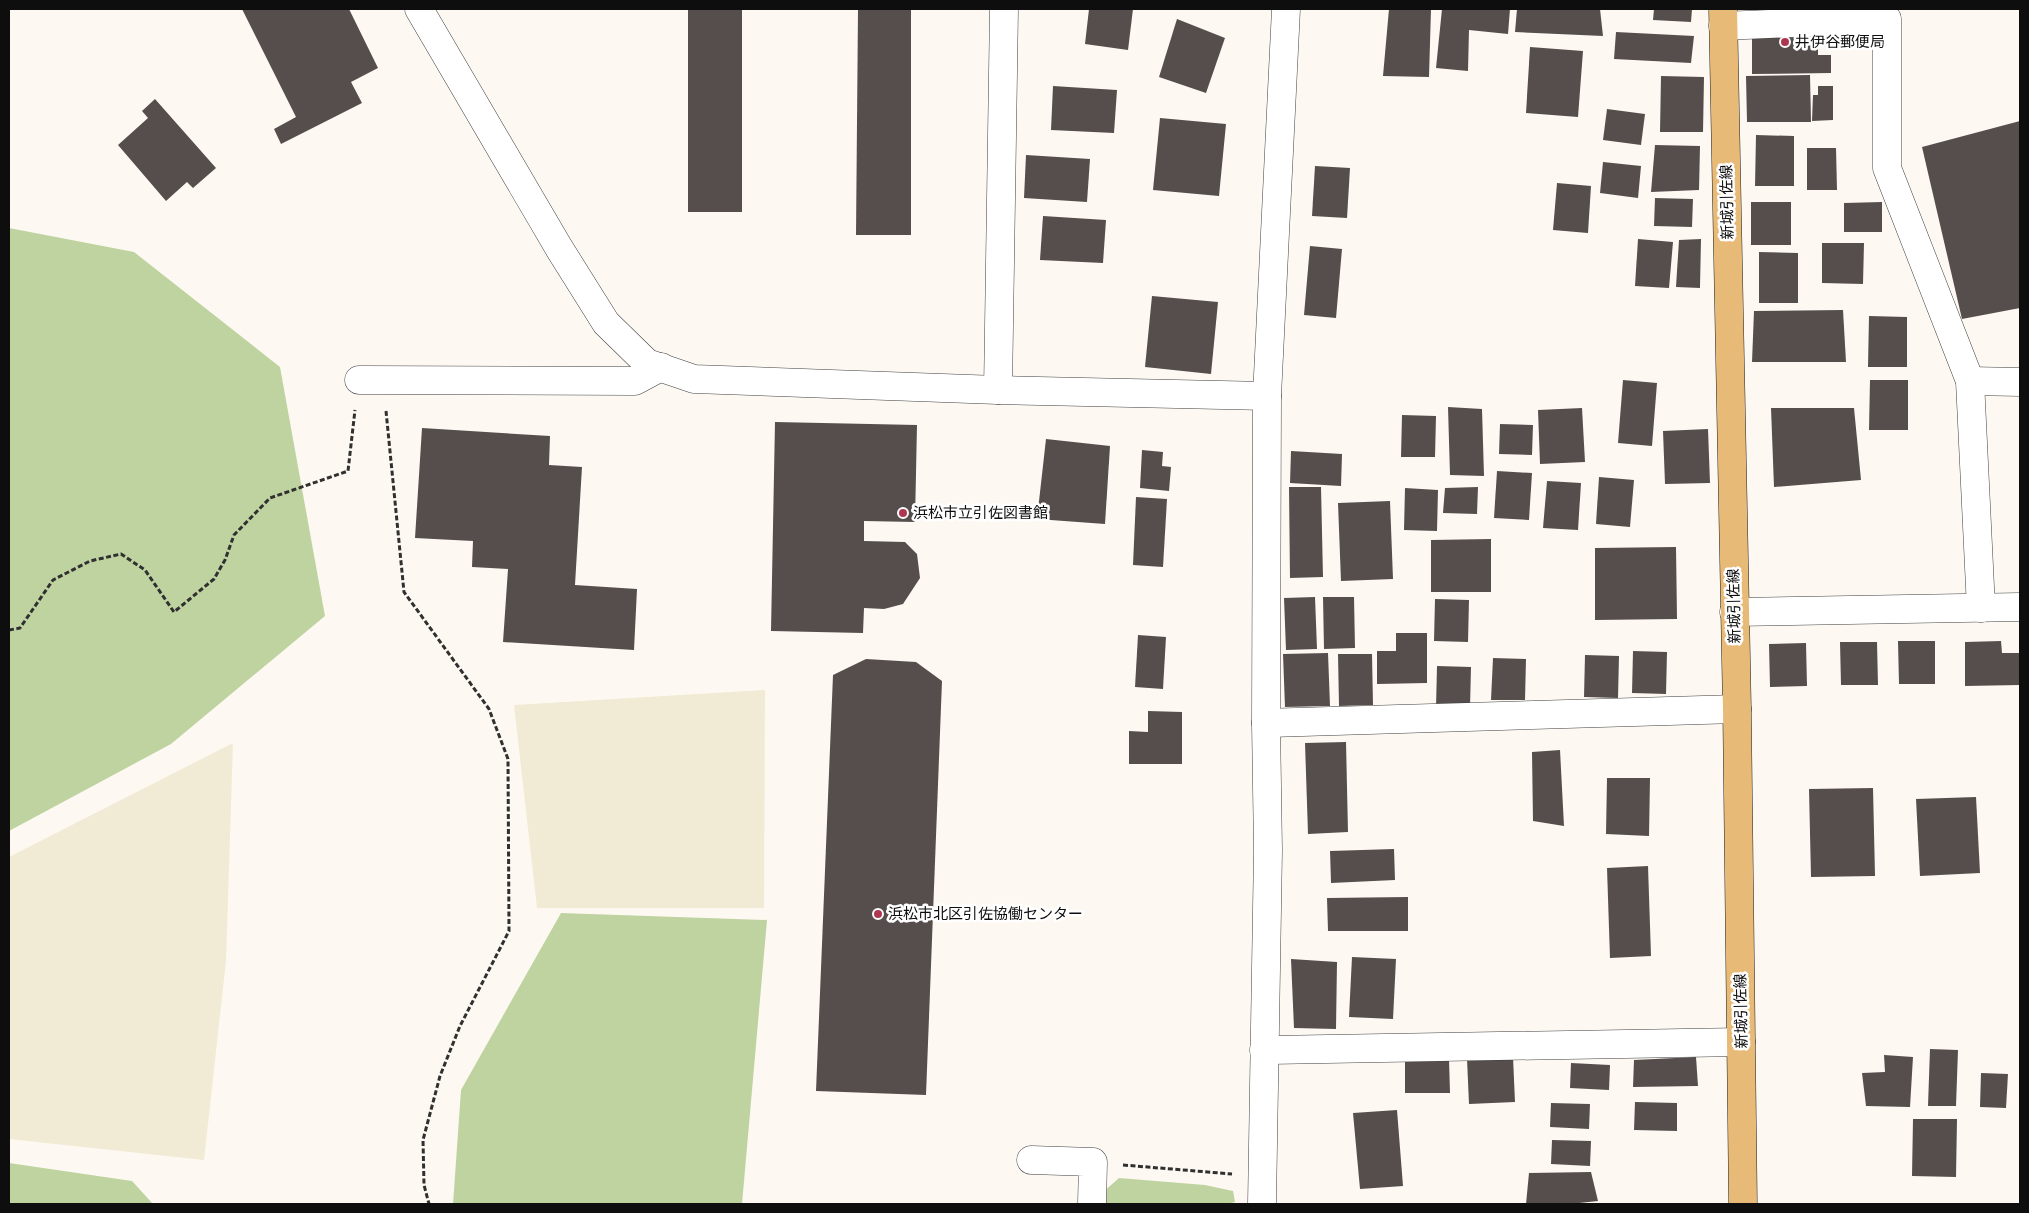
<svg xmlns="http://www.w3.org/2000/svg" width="2029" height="1213" font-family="'IBM Plex Serif','Noto Sans JP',serif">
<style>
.farmland{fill:#f1ead4}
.forest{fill:#bfd3a0}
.building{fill:#564e4c}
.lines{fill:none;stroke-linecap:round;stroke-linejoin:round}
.minor-casing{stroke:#414141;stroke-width:29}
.major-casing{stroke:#1f1f1f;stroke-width:29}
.path{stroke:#303030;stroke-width:3;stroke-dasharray:5 2.5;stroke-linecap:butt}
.minor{stroke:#fff;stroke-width:28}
.major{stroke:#e8ba77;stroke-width:28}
.poi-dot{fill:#ae3750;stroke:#fff;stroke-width:2}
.labels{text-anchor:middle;stroke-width:5;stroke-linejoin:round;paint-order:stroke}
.poi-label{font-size:15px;fill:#0e0e0e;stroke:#fff;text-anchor:start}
.street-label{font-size:15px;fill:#0e0e0e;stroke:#fff}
</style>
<rect width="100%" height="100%" fill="#fdf9f2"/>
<g class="farmland">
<path d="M765,690l-1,218h-227l-23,-203z"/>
<path d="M233,743l-7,218 -22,199 -195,-21v-282z"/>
</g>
<g class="forest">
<path d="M9,228l125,24 146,115 45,249 -154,128 -162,87z"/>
<path d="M561,913l206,7 -25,284h-289l8,-114z"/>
<path d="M9,1163l123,18 21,23h-144z"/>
<path d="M1119,1178l86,7 28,6 2,11 -7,2h-121l-5,-11z"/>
</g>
<g class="building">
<path d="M242,9h107l29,59 -27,14 11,21 -81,41 -7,-15 22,-12z"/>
<rect x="688" y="9" width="54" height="203"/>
<path d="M858,9h53v226h-55z"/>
<path d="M1089,9h44l-5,41 -43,-6z"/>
<path d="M1389,9h42l-2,68 -46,-1z"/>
<path d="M1442,9h68l-2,25 -39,-4 -1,41 -32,-3z"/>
<path d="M1517,9h83l3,27 -88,-4z"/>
<path d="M1654,9h38l-1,13 -38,-2z"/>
<path d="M1177,19l48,19 -19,55 -47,-16z"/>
<path d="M1818,28v27h13v18l-79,1v-45z"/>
<path d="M1616,32l78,4 -3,27 -77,-4z"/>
<path d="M1530,47l53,4 -5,66 -52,-4z"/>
<path d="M1810,75l1,47h-64l-1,-46z"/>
<path d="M1661,76l43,1 -1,55h-43z"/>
<path d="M1053,86l64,4 -3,43 -63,-3z"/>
<path d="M1818,86h15v34l-21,1 1,-26h5z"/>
<path d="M155,99l61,69 -23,20 -6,-6 -21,19 -48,-56 30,-27 -6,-7z"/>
<path d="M1607,109l38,5 -4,31 -38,-5z"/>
<path d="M1160,118l66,6 -7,72 -66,-6z"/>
<path d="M2020,121v187l-58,11 -40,-172z"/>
<path d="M1756,135l38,1v50h-39z"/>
<path d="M1655,145l45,1 -1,44 -48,2z"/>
<path d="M1807,148h29l1,42h-30z"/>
<path d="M1026,155l64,4 -3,43 -63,-4z"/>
<path d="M1603,162l38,4 -3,32 -38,-5z"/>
<path d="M1315,166l35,2 -3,50 -35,-2z"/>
<path d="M1557,183l34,3 -3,47 -35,-3z"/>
<path d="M1655,198l38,1 -1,28 -38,-1z"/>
<rect x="1751" y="202" width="40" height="43"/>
<path d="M1882,202v30h-38v-29z"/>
<path d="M1043,216l63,4 -3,43 -63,-3z"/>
<path d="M1638,239l35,3 -4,46 -34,-2z"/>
<path d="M1701,239l-1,49 -24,-1 3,-47z"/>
<path d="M1822,243h42l-1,41 -41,-1z"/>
<path d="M1310,246l32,3 -6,69 -32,-3z"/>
<path d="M1759,252l39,1v50h-39z"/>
<path d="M1152,296l66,6 -7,72 -66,-7z"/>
<path d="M1843,310l3,52h-94l2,-51z"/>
<path d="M1869,316l38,1v50h-39z"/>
<path d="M1623,380l34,3 -5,63 -34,-3z"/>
<path d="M1870,380h38v50h-39z"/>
<path d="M1448,407l34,2 2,67 -34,-1z"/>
<path d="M1582,408l3,54 -45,2 -2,-54z"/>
<path d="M1771,408h83l7,72 -87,7z"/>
<path d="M1402,415l34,1 -1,41h-34z"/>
<path d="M775,422l142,3 -2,97 -51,-1v20l41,1 12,12 3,24 -17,26 -19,5 -20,-1 -1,25 -92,-2z"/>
<path d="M1500,424l33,1 -1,30 -33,-1z"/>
<path d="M422,428l128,8 -1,29 33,2 -7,118 62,4 -3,61 -131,-8 5,-73 -36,-2 1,-26 -58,-3z"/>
<path d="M1708,429l2,54 -45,1 -2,-53z"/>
<path d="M1046,439l64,7 -5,78 -68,-5z"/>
<path d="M1142,450l21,2 -1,14 9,1 -2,24 -29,-3z"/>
<path d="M1291,451l51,3 -1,32 -51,-3z"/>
<path d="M1497,471l35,2 -3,47 -35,-2z"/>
<path d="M1599,477l35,3 -4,47 -34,-3z"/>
<path d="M1547,481l34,2 -3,47 -35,-2z"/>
<path d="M1289,487h32l2,90 -33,1z"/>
<path d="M1478,487l-1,27 -34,-1 2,-25z"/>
<path d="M1405,488l33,2 -1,41 -33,-1z"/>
<path d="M1136,497l31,2 -4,68 -30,-2z"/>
<path d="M1390,501l3,78 -52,2 -3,-78z"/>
<path d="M1491,539v53h-60v-52z"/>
<path d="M1676,547l1,72 -82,1v-72z"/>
<path d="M1315,597l2,52 -31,1 -2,-52z"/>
<path d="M1323,597h31l1,51 -31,1z"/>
<path d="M1435,599l34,1 -1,42 -34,-1z"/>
<path d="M1396,633h31v50l-50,1v-33h19z"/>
<path d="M1138,635l28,2 -3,52 -28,-2z"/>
<path d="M1898,641h37v43h-36z"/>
<path d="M2001,641l1,12h18v32l-55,1v-44z"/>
<path d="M1840,642h37l1,43h-37z"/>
<path d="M1806,643l1,43 -37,1 -1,-43z"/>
<path d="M1633,651l34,1 -1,42 -34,-1z"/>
<path d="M1328,653l2,53 -45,1 -2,-53z"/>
<path d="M1338,654h34l1,51 -34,1z"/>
<path d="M1585,655l34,1 -1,42 -34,-1z"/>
<path d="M1493,658l33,1 -1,41h-34z"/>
<path d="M866,659l50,3 26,19 -16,414 -110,-4 17,-416z"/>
<path d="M1437,666l34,1 -1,41h-34z"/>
<path d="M1148,711l34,1v52h-53v-33l19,1z"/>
<path d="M1346,742l2,90 -40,2 -3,-91z"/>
<path d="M1560,750l4,76 -31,-5 -1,-69z"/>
<path d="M1607,778h43l-1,58 -43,-2z"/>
<path d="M1873,788l2,88 -64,1 -2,-88z"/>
<path d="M1976,797l4,76 -60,3 -4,-77z"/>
<path d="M1394,849l1,31 -64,3 -1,-32z"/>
<path d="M1648,866l3,90 -41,2 -3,-90z"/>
<path d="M1408,897v34h-80l-1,-33z"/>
<path d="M1352,957l44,2 -3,60 -44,-2z"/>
<path d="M1291,959l46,3 -1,67 -42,-1z"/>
<path d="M1930,1049l28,1 -2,56h-28z"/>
<path d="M1884,1055l29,2 -3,50 -44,-1 -4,-33 23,-1z"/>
<path d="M1513,1057l2,45 -46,2 -2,-45z"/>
<path d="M1696,1057l2,29 -65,1 1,-27z"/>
<path d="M1449,1059l1,34h-45v-33z"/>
<path d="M1571,1063l39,2 -1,25 -39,-2z"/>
<path d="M1981,1073l27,1 -2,34 -26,-1z"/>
<path d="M1635,1102l42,1v28l-43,-1z"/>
<path d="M1551,1103l39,1 -1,25 -39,-2z"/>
<path d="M1397,1110l6,76 -43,3 -7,-76z"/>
<path d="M1913,1119h44l-1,58 -44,-1z"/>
<path d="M1552,1140l39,1 -1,25 -39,-2z"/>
<path d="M1591,1172l7,29 -28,3h-44l3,-31z"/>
</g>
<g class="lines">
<defs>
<g id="minor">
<path d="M419,9l140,239 47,75 41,40 47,16 304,11 269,6"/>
<path d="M1723,26l164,-7v149l83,213 11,227"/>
<path d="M359,380l276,1 26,-14"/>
<path d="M1970,381l50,1"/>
<path d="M998,390l6,-381"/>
<path d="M1734,612l286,-5"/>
<path d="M1266,723l471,-14"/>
<path d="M1264,1050l477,-8"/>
<path d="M1031,1160l62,2 -1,42"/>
<path d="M1262,1204l6,-354 -2,-127 1,-327 19,-387"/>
</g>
<path id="major" d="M1723,9l14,700 6,495"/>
</defs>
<use href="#minor" class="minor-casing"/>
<use href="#major" class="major-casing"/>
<g class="path">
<path d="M386,411l18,181 85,117 19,50 1,172 -49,95 -20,50 -17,64 1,45 5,19"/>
<path d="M9,630l11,-2 33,-48 37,-19 31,-7 24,16 29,42 40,-33 11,-19 9,-25 36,-37 78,-27 7,-61"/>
<path d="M1123,1165l109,9"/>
</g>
<use href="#minor" class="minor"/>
<use href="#major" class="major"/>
</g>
<g class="poi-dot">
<circle cx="1785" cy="42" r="5"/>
<circle cx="903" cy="513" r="5"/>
<circle cx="878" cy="914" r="5"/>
</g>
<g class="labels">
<g class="poi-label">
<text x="1795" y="47">井伊谷郵便局</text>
<text x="913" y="518">浜松市立引佐図書館</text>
<text x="888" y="919">浜松市北区引佐協働センター</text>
</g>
<g class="street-label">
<text transform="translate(1727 202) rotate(-91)" y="5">新城引佐線</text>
<text transform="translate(1734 606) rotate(-91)" y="5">新城引佐線</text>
<text transform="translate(1741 1011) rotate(-91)" y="5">新城引佐線</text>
</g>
</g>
<rect width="2029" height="1213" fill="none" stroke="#0e0e0e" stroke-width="20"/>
</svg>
